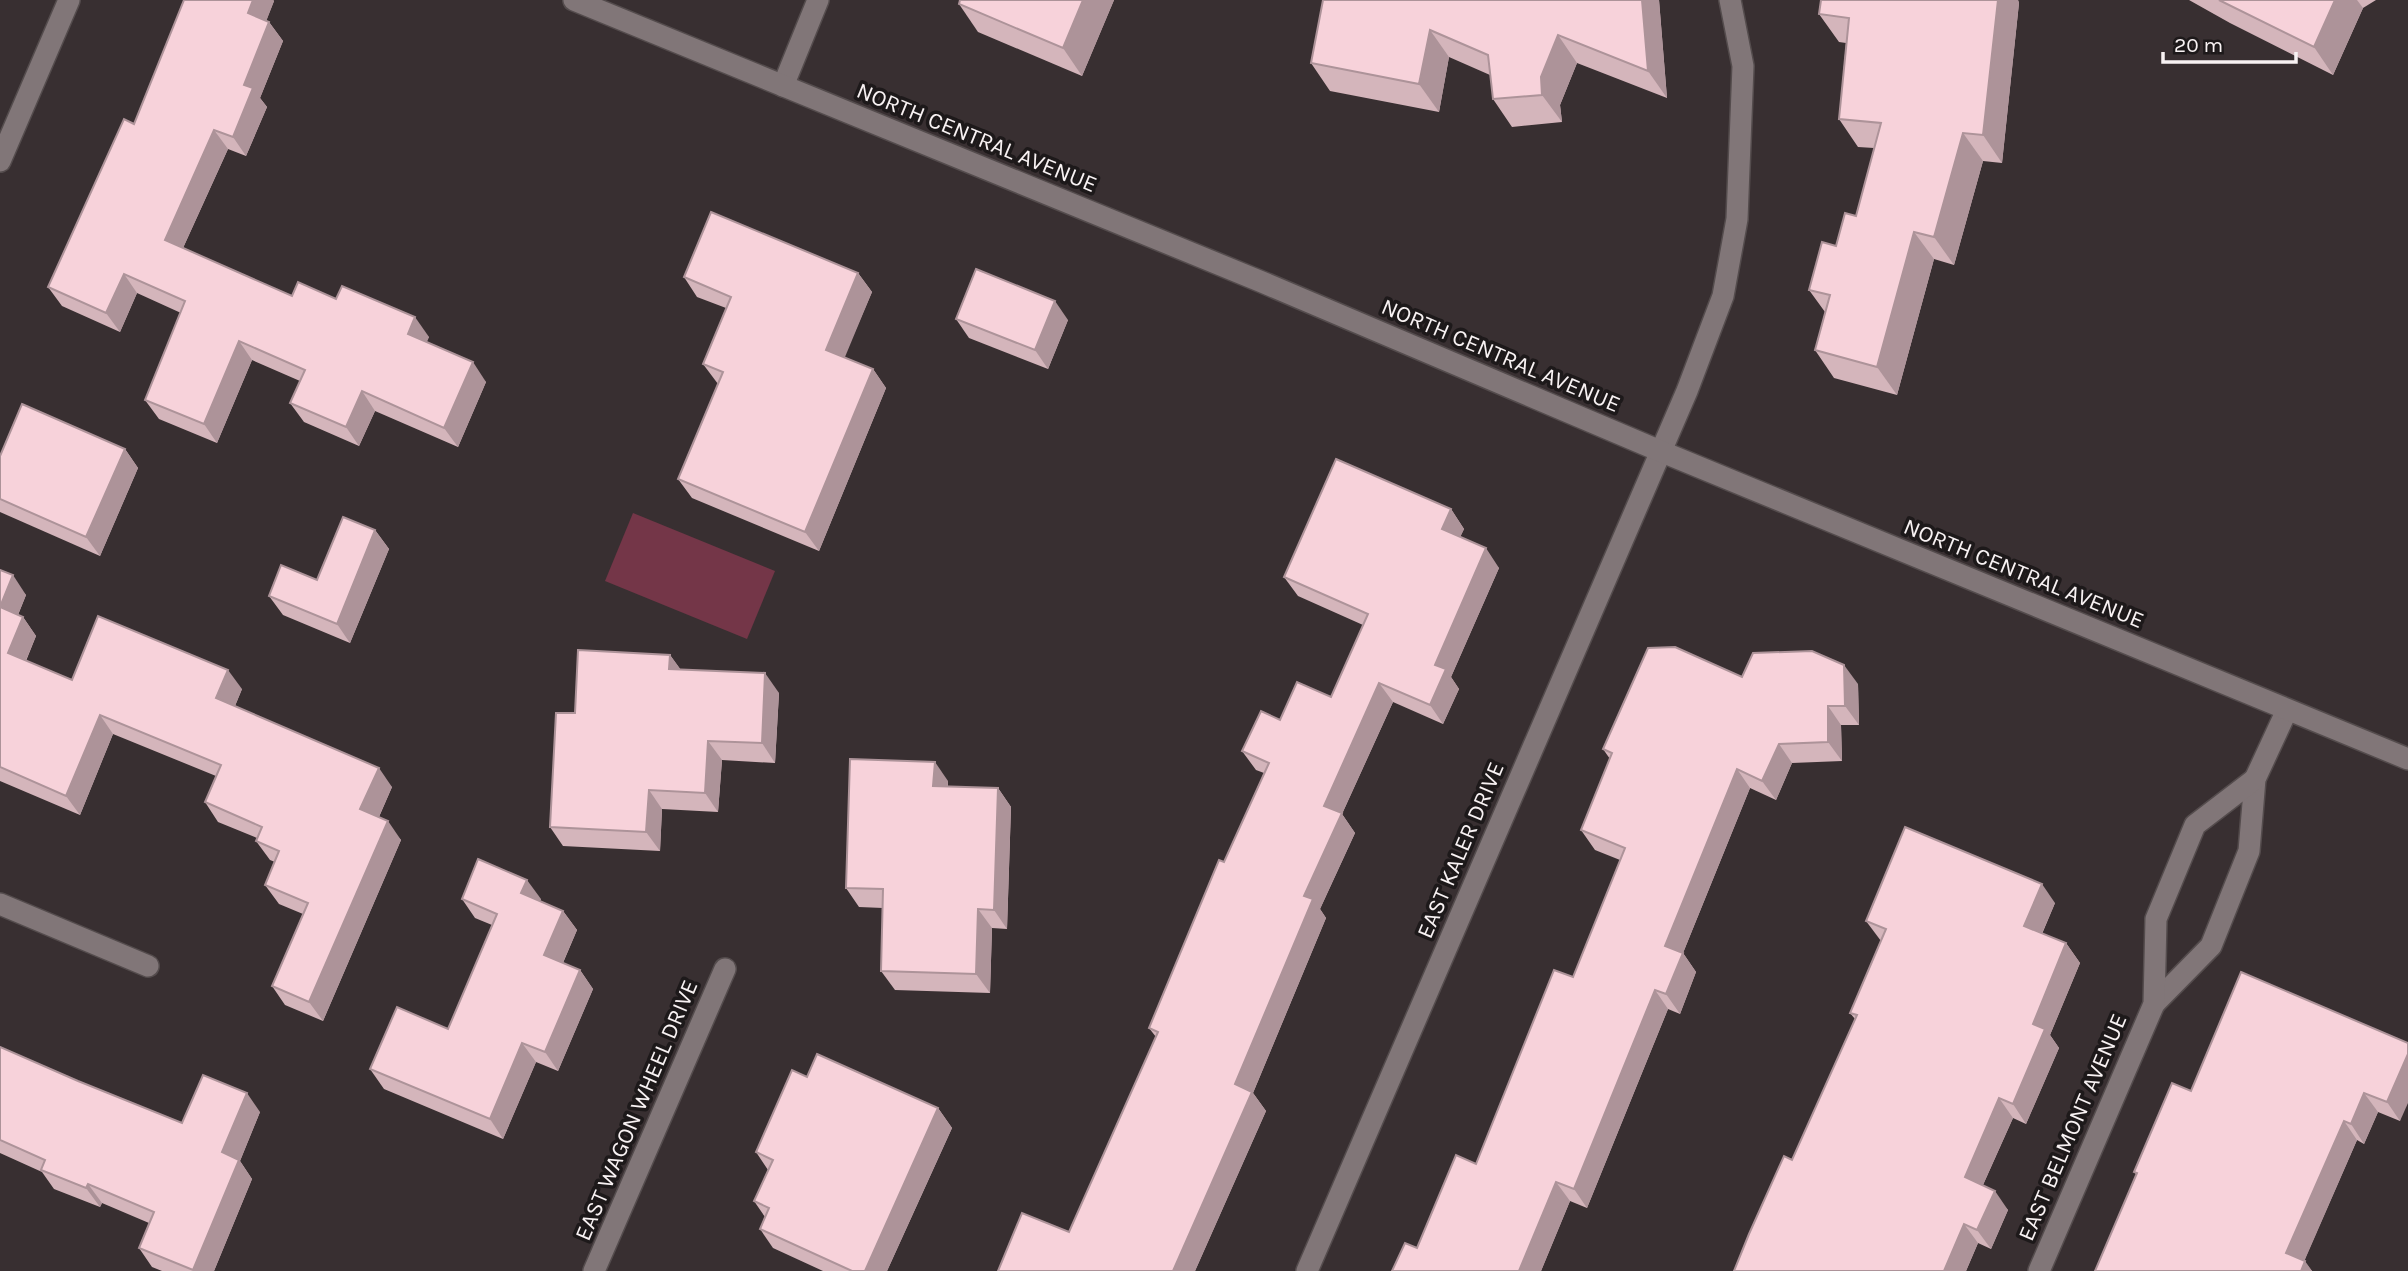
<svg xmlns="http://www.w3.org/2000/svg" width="2408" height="1271" font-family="Karla,sans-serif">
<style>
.green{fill:#743648}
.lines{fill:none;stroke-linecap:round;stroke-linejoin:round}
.street-casing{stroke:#544c4d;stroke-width:24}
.secondary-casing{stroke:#544c4d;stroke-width:24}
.street{stroke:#817678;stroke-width:21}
.secondary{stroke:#817678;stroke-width:21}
.wall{fill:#d4b5bb}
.shaded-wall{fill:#ad9399}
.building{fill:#f7d2da;stroke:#ad9399;stroke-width:2}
.labels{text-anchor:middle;stroke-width:7;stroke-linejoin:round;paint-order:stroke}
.street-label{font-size:23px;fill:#f8f2f3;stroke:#1d191a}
</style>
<rect width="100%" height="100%" fill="#382f31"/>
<path class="green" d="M633,513l142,58 -28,68 -142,-58z"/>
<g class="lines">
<defs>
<g id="street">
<path d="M783,86l35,-86"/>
<path d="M0,161l69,-161"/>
<path d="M0,904l148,62"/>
<path d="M2154,1004l57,-58 38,-95 6,-72 32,-69"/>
<path d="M594,1271l131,-302"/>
<path d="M1307,1271l380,-880 36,-95 14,-77 6,-153 -13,-66"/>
<path d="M2039,1271l115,-267 2,-85 39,-94 60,-46"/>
</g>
<path id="secondary" d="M574,0l688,282 398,169 748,308"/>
</defs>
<use href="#street" class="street-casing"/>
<use href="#secondary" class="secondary-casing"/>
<use href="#street" class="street"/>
<use href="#secondary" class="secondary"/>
</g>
<g class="wall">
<path d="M184,0h89l1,1 -8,20 3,1 14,19 -23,57 7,9 -21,49 -18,-7 -45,99 109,48 44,3 93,38 -3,5 60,40 -28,65 -83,-36 -16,35 -55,-24 -14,-19 10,-22 -48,-21 -35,83 -58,-24 -14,-19 36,-87 -44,-20 -17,39 -58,-26 -14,-19 86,-163z"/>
<path d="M960,0h154l-32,76 -104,-44 -19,-28z"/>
<path d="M1323,0h336l8,98 -90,-35 -17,42 2,17 -50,5 -19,-28 -3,-24 -41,-18 -10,55 -109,-21 -19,-28z"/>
<path d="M1821,0h197l1,3 -17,160 -19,-2 -29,104 -20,-6 -37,136 -63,-17 -19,-28 10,-38 -16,-22 47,-74 18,-68 -16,-1 -19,-28 7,-76 -7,-1 -20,-28z"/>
<path d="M2189,0h187l-13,8 -30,67 -103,-52z"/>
<path d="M858,273l14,19 -28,65 29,12 13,19 -67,163 -127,-53 -14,-19 40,-95 -15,-20 23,-56 -29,-11 -13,-20z"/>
<path d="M956,319l112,1 -20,49 -79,-31z"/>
<path d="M125,449l13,19 -38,88 -100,-44v-56z"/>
<path d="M1451,509l13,20 -4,8 39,31 -48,109 8,12 -16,35 -50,-22 -51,112 13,19 -35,76 6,9 -73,175 13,18 -71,160h-197l71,-39 87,-195 -7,-9 115,-255 -8,-3 -14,-19 38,-31 51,-23 32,-72 -65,-29 -14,-19z"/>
<path d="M375,530l14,19 -39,94 -67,-28 -14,-19 48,-16z"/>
<path d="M0,570l26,25 -8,20 5,2 13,19 -10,25 46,19 170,9 -7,17 157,81 -13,30 22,23 -78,181 -38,-16 -13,-19 31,-72 -24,-10 -14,-19 10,-23 -5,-2 -14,-19 1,-3 -39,-16 -13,-20 11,-26 -103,-42 -33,81 -80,-34z"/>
<path d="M670,655l10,14 99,24 -4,70 -53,-3 -4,52 -56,-3 -2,42 -97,-5 -13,-19 25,-114z"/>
<path d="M1742,677l116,7 1,41h-18l1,36 -50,2 -16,37 -26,-12 -67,165 13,19 -16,42 -12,-5 -81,199 -17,-7 -29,70h-149l25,-23 59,-84 97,-187 47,-117 -25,-10 -14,-20 29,-71 -7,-10z"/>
<path d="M948,781v6l50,1 13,19 -4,122 -15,-1 -2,65 -95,-3 -14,-19 2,-63 -24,-1 -13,-19z"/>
<path d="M462,899h79l-1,2 23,10 14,19 -14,33 17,7 13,19 -35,82 -22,-9 -33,77 -119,-50 -14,-20 78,-40 44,-104 -17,-7z"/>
<path d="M2055,903l-13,31 24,9 14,20 -30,72 9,13 -33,76 -13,-6 -30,67 25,25 -17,39 -13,-6 -12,28h-232l58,-111 63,-141 -5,-6 31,-72 -15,-20z"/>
<path d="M2408,1043l-8,78 -22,-9 -14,32 -7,-4 -53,121 8,10h-217l42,-96 -3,-3 57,-81z"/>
<path d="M0,1047l78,34 104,42 78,-11 -20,49 12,18 -38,92h-52l-10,-4 -13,-19 10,-25 -47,-20 -2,4 -46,-18 -12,-17 -42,-19z"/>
<path d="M807,1077l131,31 14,20 -65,143h-64l-50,-23 -13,-19 5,-12 -11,-16 14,-31 -12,-18z"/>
</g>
<g class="shaded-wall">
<path d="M253,0h20l1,1 -12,31 -14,-19z"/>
<path d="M1083,0h31l-32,76 -19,-28z"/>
<path d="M1642,0h17l8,98 -19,-27z"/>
<path d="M1998,0h20l1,3 -17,160 -19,-28z"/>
<path d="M2335,0h22l6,8 -30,67 -19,-28z"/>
<path d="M269,22l14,19 -23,57 7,9 -21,49 -13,-19 11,-52z"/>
<path d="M1430,30l19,27 -10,55 -20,-28z"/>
<path d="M1558,35l19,28 -17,42 2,17 -20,-27 -1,-18z"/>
<path d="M214,130l14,19 -50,110 -13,-19z"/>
<path d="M1963,133l20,28 -29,104 -20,-28z"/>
<path d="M1914,232l20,27 -37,136 -20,-28z"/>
<path d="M858,273l14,19 -32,77 -14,-19z"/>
<path d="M124,274l13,19 -17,39 -14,-19z"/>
<path d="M1055,301l13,19 -20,49 -13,-19z"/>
<path d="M415,317l14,20 -7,17 -14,-20z"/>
<path d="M239,341l13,19 -35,83 -13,-19z"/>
<path d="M473,362l13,20 -28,65 -14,-19z"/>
<path d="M873,369l13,19 -67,163 -14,-19z"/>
<path d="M362,391l13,20 -16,35 -13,-19z"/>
<path d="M125,449l13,19 -38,88 -14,-19z"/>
<path d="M1451,509l13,20 -9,19 -13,-19z"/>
<path d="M375,530l14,19 -39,94 -13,-19z"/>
<path d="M1486,548l13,20 -48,109 8,12 -16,35 -13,-19 5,-40z"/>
<path d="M13,575l13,20 -13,32 -13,-19z"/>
<path d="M23,617l13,19 -15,36 -13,-19z"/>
<path d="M670,655l14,19 -15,-5z"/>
<path d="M1844,665l14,19 1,41 -14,-19z"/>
<path d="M228,670l14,19 -12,29 -14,-20z"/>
<path d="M765,673l14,20 -4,70 -13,-20z"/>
<path d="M1379,683l14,19 -51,112 13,19 -35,76 6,9 -73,175 13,18 -71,160h-22l62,-187 69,-188 20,-90z"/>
<path d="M1828,706l13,19 1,36 -14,-19z"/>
<path d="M100,715l13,19 -33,81 -14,-19z"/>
<path d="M708,741l14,19 -4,52 -13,-19z"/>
<path d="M1779,744l13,19 -16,37 -14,-19z"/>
<path d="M935,762l13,19 -1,24 -14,-19z"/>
<path d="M379,768l13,19 -18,41 -14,-19z"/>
<path d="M1737,769l13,19 -67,165 13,19 -16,42 -14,-20 -1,-48z"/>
<path d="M998,788l13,19 -4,122 -13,-19z"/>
<path d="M649,790l13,19 -2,42 -14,-19z"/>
<path d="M388,821l13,19 -78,181 -14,-19z"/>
<path d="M527,880l14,19 -6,14 -14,-20z"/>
<path d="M2042,884l13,19 -18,42 -13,-19z"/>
<path d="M978,909l14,19 -2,65 -14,-19z"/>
<path d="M563,911l14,19 -19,44 -14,-19z"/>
<path d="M2066,943l14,20 -30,72 9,13 -33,76 -13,-20 20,-80z"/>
<path d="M580,970l13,19 -35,82 -13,-19z"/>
<path d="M1655,990l13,19 -81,199 -13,-19z"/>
<path d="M522,1043l14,19 -33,77 -13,-20z"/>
<path d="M2408,1054v49l-8,18 -13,-19z"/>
<path d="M247,1093l13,19 -20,49 12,18 -38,92h-21l29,-119z"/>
<path d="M2364,1093l14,19 -14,32 -13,-20z"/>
<path d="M1999,1098l14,20 -35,78 -13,-19z"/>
<path d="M938,1108l14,20 -65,143h-22z"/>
<path d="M2344,1121l13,19 -57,131 -14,-18z"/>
<path d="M1556,1182l14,19 -29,70h-22z"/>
<path d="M88,1184l14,19 -2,4 -14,-19z"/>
<path d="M1995,1191l13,19 -17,39 -14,-19z"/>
<path d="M1964,1224l14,19 -12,28h-22z"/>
<path d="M2305,1261l7,10h-11z"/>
</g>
<g class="building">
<path d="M184,0h69l-5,13 21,9 -25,63 9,3 -20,49 -19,-7 -49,110 127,56 6,-14 38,17 6,-13 73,31 -7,17 65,28 -29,66 -82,-37 -16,36 -56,-24 15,-33 -66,-29 -35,83 -59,-24 40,-99 -61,-27 -18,39 -58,-26 76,-168 10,5z"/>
<path d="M960,0h123l-20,48 -104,-44z"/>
<path d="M1323,0h319l6,71 -90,-36 -17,42 1,18 -49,4 -5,-44 -58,-25 -11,54 -108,-21z"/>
<path d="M1821,0h177l-15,135 -20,-2 -29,104 -20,-5 -37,135 -62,-17 15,-55 -21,-5 13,-48 14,4 9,-33 11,3 25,-93 -42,-4 10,-101 -30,-4z"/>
<path d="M2219,0h116l-21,47z"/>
<path d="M711,212l147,61 -32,77 47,19 -68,163 -127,-53 45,-107 -20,-8 28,-67 -47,-20z"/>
<path d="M976,269l79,32 -20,49 -79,-31z"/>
<path d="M22,404l103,45 -39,88 -86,-38v-43z"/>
<path d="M1336,459l115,50 -9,20 44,19 -51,117 11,4 -16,36 -51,-22 -55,123 18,7 -38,83 9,3 -78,185 17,8 -79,179h-175l24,-58 47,19 89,-200 -9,-4 70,-168 5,2 45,-99 -27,-12 19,-40 19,9 17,-38 34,15 37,-83 -84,-37z"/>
<path d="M343,517l32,13 -38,94 -68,-28 12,-31 36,15z"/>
<path d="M0,570l13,5 -13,32z"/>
<path d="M0,607l23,10 -15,36 64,27 26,-64 130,54 -12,28 163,70 -19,41 28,12 -79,181 -37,-16 36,-83 -43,-18 14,-34 -23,-10 6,-14 -57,-25 16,-37 -121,-50 -34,81 -66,-29z"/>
<path d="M1675,647l67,30 11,-24 59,-2 32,14 1,41h-17v36l-49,2 -17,37 -25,-12 -72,177 18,7 -17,41 -11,-4 -81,199 -18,-7 -37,89h-127l13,-28 12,5 39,-93 20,9 78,-194 19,7 52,-129 -44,-18 31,-77 -9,-4 45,-101z"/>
<path d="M578,650l92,5 -1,14 96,4 -3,70 -54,-2 -3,52 -56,-3 -3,42 -96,-5 6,-114h19z"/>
<path d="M850,759l85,3 -2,24 65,2 -4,122 -16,-1 -2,65 -95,-3 2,-82 -37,-1z"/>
<path d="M1905,827l137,57 -18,42 42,17 -33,81 12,5 -32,75 -14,-6 -34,79 30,14 -18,39 -13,-6 -20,47h-210l15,-37 35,-78 8,4 65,-145 -7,-2 36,-84 -20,-8z"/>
<path d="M478,859l49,21 -6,13 42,18 -19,44 36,15 -35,82 -23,-9 -32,76 -120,-50 27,-62 51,22 49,-115 -35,-15z"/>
<path d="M2241,972l167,71v11l-21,48 -23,-9 -13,31 -7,-3 -58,132 19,8 -4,10h-206l42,-98 -3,-1 38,-89 19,8z"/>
<path d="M0,1047l78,34 104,42 21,-48 44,18 -25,59 17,8 -46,110 -54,-22 15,-36 -66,-28 -2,4 -45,-18 4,-10 -45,-20z"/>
<path d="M817,1054l121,54 -73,163h-13l-92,-42 9,-21 -15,-7 19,-41 -17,-8 36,-82 15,7z"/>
</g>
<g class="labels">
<g class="street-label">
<text transform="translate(977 137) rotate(22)" y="8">NORTH CENTRAL AVENUE</text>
<text transform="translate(1501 355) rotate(23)" y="8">NORTH CENTRAL AVENUE</text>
<text transform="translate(2024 573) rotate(22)" y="8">NORTH CENTRAL AVENUE</text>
<text transform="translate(1460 850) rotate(-67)" y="8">EAST KALER DRIVE</text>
<text transform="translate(636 1110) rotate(-67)" y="8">EAST WAGON WHEEL DRIVE</text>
<text transform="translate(2072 1127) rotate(-67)" y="8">EAST BELMONT AVENUE</text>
</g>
</g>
<path d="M2163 52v10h133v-10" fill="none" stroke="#f8f2f3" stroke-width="3.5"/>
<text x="2174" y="52" font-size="21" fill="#f8f2f3" stroke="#1d191a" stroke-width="5" paint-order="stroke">20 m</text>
</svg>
